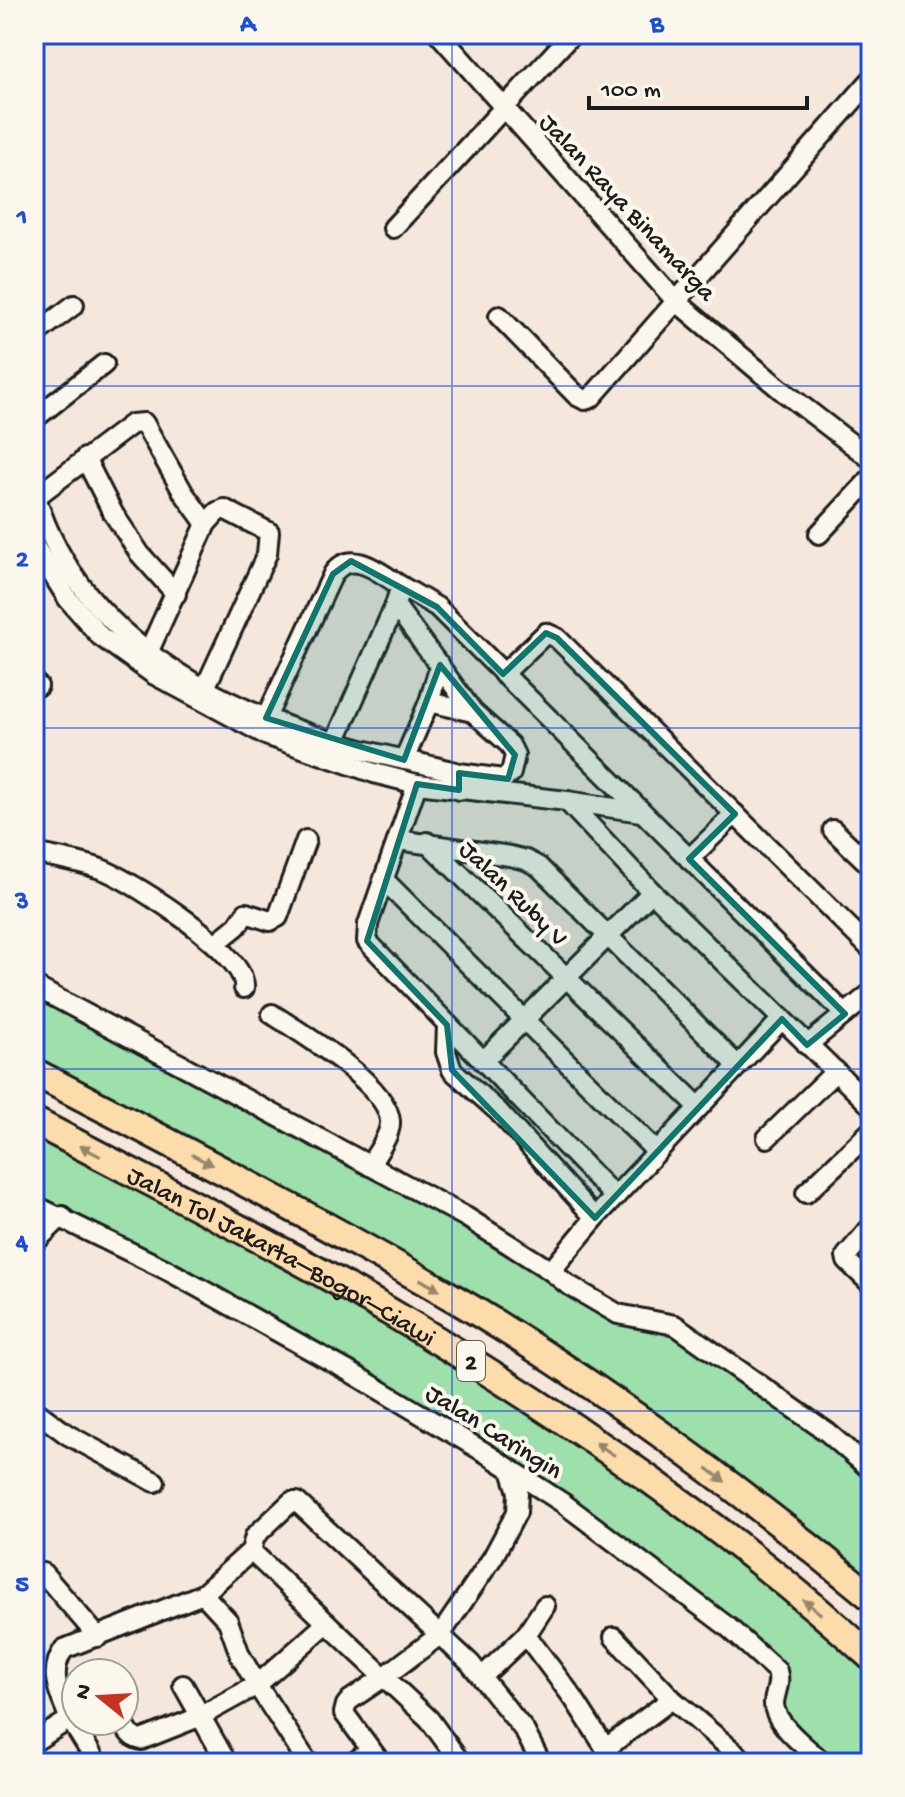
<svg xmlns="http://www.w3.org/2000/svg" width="905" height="1797" font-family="'Gochi Hand',sans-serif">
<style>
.green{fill:#9de0ab;stroke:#5c7e64;stroke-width:2}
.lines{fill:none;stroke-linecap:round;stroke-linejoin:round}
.minor-casing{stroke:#1c1c1c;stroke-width:24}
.highway-casing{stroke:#1c1c1c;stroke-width:32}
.minor{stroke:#fbf7ec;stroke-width:18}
.highway{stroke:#fcdcab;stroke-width:26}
.oneway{fill:#97866b}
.marked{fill:#0f766e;fill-opacity:0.2;stroke:#0f766e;stroke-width:6;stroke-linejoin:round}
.grid{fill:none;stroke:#1d4ed8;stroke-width:2;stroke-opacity:0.55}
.labels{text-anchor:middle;stroke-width:8;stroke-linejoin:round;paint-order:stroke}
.shield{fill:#fbf7ec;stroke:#5f5e5a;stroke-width:2}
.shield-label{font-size:24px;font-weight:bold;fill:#1c1c1c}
.street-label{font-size:26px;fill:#1c1c1c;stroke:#fbf7ec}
.neatline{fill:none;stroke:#1d4ed8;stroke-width:3}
.grid-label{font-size:26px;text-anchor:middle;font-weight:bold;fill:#1d4ed8}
</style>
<rect width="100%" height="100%" fill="#f6e7dd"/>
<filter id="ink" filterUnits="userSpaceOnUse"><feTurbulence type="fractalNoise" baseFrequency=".0125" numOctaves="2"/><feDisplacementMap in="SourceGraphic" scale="16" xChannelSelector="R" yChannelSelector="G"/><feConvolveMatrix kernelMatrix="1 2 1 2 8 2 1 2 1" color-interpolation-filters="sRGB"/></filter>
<g filter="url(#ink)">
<g class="green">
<path d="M34,986l336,180 248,148 57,11 196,145v127l-320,-237 -517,-288z"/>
<path d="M34,1121l470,260 367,277v105h-47l-45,-43 -2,-49 -266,-201 -477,-266z"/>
</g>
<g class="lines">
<defs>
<g id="minor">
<path d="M439,34l237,267 104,88 91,70"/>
<path d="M393,228l179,-194"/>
<path d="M499,316l78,80 8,4 6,-2 280,-318"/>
<path d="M34,335l40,-30"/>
<path d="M34,419l70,-55"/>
<path d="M85,458l28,55 27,41 36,40"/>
<path d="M34,489c3,8 4,16 7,23 6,17 15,35 24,50 62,101 176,154 286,185 36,10 72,16 108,26v17"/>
<path d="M37,496l95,-72 12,-1 39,69 23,32"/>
<path d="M819,534l52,-56"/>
<path d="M34,545l34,54 32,37 53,38 115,62 106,37 43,11 150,17 74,11"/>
<path d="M401,586l36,21 408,407"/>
<path d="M148,653l58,-129 11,-12 7,-3 45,23 -2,22 -62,134"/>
<path d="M503,674l43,-41 11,5 314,311"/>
<path d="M34,682l4,4"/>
<path d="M429,702l44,10"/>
<path d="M266,718l67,-144c19,-27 48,0 68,12l-6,19 78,107 37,33 5,10 -4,18 -8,6 -44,-6"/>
<path d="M335,742l60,-137"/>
<path d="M404,760l25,-58 11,-37"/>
<path d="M417,784l-49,140 -1,17 248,256"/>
<path d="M567,801l85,91 219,214"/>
<path d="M833,830l38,36"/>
<path d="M398,840l112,16 16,4 13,7 199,199"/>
<path d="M427,842l272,265"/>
<path d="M34,853c23,5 50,9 72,18 30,13 142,83 138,117"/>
<path d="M689,859l46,-45"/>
<path d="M384,880l273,272"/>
<path d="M216,943l21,-17 9,-13 24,8 8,-4 28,-77"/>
<path d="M34,986l432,231 85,54"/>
<path d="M272,1014c30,19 116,71 118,107 1,15 -14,32 -20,45"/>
<path d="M782,1019l-187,199 -44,53 16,13 51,30 57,11 152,107 44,38"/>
<path d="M447,1025l-1,27 6,18 46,41 97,107"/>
<path d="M807,1045l64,-52"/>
<path d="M483,1061l169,-169"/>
<path d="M767,1138l69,-67"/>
<path d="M806,1193l65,-62"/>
<path d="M34,1205l133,65 183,102 134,80 79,51 165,124 49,44c4,13 -2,20 -3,32 -1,20 35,47 50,60"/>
<path d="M871,1227l-25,29 1,5 24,23"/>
<path d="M34,1243l28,-27"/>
<path d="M34,1410l34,25 87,47"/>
<path d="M251,1551l133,126 -34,23 -4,5 -2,8 37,50"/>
<path d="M43,1573l55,64"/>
<path d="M203,1594l48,-43 4,-15 36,-34h6l173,161 54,67 17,33"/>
<path d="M526,1635l48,64 41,64"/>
<path d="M614,1637l58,62 67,57"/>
<path d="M483,1676l43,-41 19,-29"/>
<path d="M183,1685l44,78"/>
<path d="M70,1719l27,44"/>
<path d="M123,1721c4,9 7,17 18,19l58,-23 58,-32 70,-62"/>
<path d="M34,1742l36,-23c-10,-24 -23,-46 -6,-70l139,-55 25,27 12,34 17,30 51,78"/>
<path d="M606,1748l66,-49"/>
<path d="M353,1763l18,-13"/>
<path d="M461,1763l-32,-44 -45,-42 57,-43 52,-77 24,-45 1,-20 -7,-22"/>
</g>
<g id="highway">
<path d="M34,1072c134,70 268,139 399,214 155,89 300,197 438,311"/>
<path id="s1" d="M34,1121c126,67 255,130 378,204 161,97 320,205 459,332"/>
</g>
</defs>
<use href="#minor" class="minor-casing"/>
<use href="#highway" class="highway-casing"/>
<use href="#minor" class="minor"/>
<use href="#highway" class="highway"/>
</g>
<defs><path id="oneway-solid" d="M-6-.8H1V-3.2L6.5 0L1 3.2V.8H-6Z" transform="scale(2)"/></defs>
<g class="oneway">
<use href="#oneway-solid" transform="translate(90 1151) rotate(-152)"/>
<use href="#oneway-solid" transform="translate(202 1160) rotate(28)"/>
<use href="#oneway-solid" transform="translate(430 1285) rotate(30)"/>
<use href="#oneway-solid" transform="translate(605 1449) rotate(-146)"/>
<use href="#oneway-solid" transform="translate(716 1475) rotate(37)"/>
<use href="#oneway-solid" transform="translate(812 1607) rotate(-141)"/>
</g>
</g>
<path class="marked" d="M351,561l86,46 66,67 43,-41 11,5 178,176 -46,45 156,155 -38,31 -25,-26 -187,199 -143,-148 -5,-45 -80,-84 50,-157 42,6v-17l49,6 7,-24 -75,-90 -36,95 -138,-42 67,-144z"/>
<path class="grid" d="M452,34v1729M34,386h837M34,728h837M34,1069h837M34,1411h837"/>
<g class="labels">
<rect class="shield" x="457" y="1341" width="28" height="40" rx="6"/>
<g class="shield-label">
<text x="471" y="1369">2</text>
</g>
<g class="street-label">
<text transform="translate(629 206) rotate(47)" y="9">Jalan Raya Binamarga</text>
<text transform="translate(515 892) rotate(44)" y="9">Jalan Ruby V</text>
<text dy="9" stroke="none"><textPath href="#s1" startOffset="282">Jalan Tol Jakarta–Bogor–Ciawi</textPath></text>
<text transform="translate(495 1430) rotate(32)" y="9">Jalan Caringin</text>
</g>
</g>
<rect width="905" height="1797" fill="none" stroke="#fbf7ec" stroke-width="88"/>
<g transform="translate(100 1697) rotate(288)"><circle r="38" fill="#fbf7ec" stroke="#a29f99" stroke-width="2"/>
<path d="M0-6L14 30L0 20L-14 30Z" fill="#c8321e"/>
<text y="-12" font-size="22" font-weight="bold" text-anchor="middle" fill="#1c1c1c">N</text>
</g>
<path d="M589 96v12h218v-12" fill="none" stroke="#1c1c1c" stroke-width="4"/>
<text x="601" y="96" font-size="24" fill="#1c1c1c" stroke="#fbf7ec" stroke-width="6" paint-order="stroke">100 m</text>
<rect x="44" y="44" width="817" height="1709" class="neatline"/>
<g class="grid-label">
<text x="248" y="31">A</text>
<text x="657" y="31">B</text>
<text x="22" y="224">1</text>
<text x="22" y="566">2</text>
<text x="22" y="908">3</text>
<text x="22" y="1249">4</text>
<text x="22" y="1591">5</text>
</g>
</svg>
